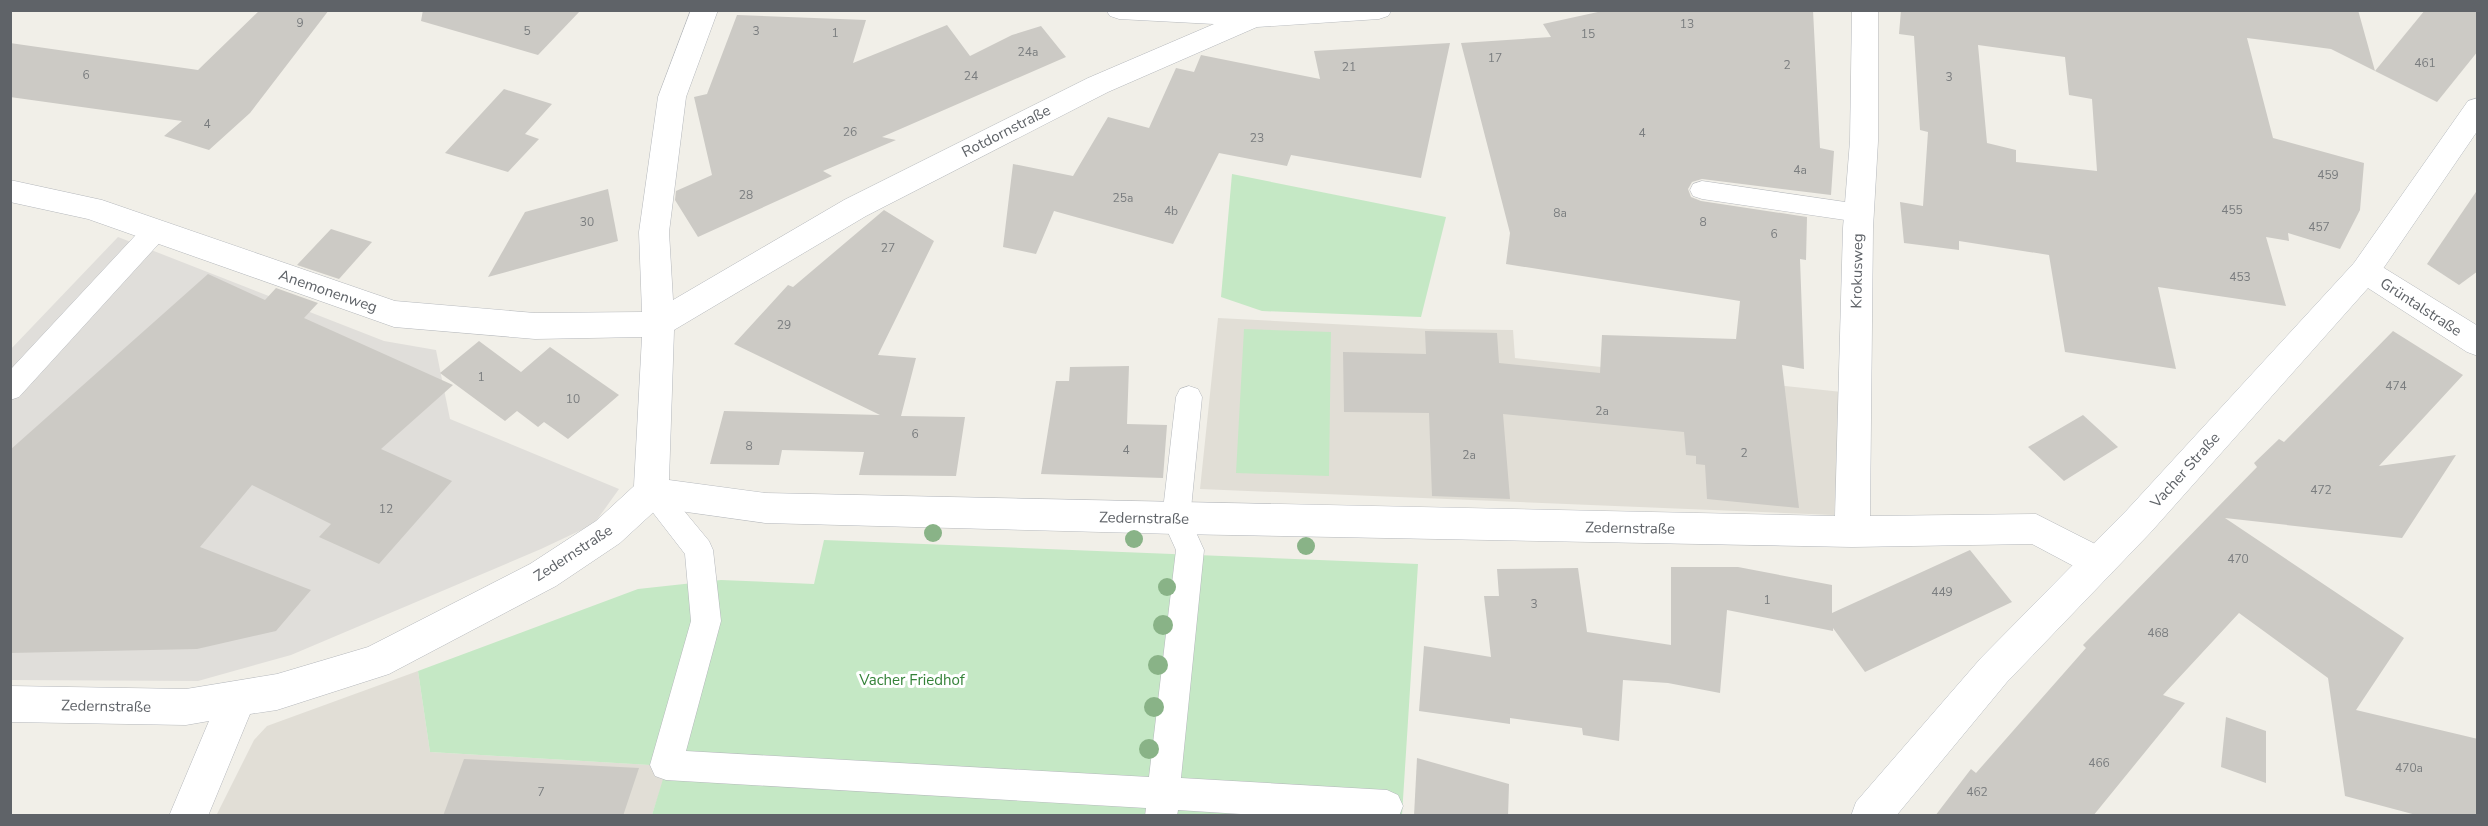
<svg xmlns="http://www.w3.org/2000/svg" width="2488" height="826" font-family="'Nunito Sans',sans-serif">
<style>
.industrial{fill:#e0deda}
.education{fill:#e1ded6}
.green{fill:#c5e8c5}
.building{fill:#cccac5;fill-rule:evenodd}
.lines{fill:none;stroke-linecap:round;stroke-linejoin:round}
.lane-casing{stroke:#b5b8bc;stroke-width:1}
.street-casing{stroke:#b5b8bc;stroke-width:1}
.secondary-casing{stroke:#b6babf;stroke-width:1}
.lane{fill:#fff;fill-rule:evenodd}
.street{fill:#fff;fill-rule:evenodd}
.secondary{fill:#fff;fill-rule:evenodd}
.tree{fill:#89b387}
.labels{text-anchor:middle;stroke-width:6;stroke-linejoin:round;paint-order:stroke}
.number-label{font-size:12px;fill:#7a7d7f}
.street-label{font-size:15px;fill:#5f6368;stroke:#fff}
.park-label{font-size:15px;fill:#348238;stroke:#fff}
</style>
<rect width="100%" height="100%" fill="#f1efe8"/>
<path class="industrial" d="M118,237l266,104 52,9 14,69 169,70 -25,35 -53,25 -250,106 -93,26 -187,-1 -1,-330z"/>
<g class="education">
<path d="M1218,318l211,11 84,1 2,28 327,34 -8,123 -634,-26z"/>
<path d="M418,671l12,81 238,14 -16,49 -436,1 38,-76 13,-14z"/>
</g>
<g class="green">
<path d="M1232,174l214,43 -25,100 -159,-6 -41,-14z"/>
<path d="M1244,329l87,3 -2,144 -93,-3z"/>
<path d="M824,540l594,24 -16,251h-750l15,-49 -237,-14 -12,-81 220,-82 83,-9 93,4z"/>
</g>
<g class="building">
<path d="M260,10h69l-79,103 -41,37 -45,-14 18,-15 -172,-24v-54l188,27z"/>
<path d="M423,10h158l-43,45 -117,-34z"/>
<path d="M1607,10h206l7,138 14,3 -3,44 -129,-16 -10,3 -4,7 3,8 10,4 106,16 -1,43 -6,-1 4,110 -22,-4 17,143 -92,-9 -2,-34 -9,-1v-8l-10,-1 -2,-23 -181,-18 7,85 -78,-3 -3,-83 -85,-1 -1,-60 83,2 -1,-23 72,2 2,30 101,10 2,-38 134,4 4,-38 -234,-37 4,-31 -49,-190 90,-6 -8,-13z"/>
<path d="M1901,10h457l17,61 -44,-22 -84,-11 26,100 91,25 -4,47 -20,39 -52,-16 1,8 -23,-4 20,69 -128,-19 18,82 -111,-17 -16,-97 -90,-14v9l-55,-7 -4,-41 23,4 5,-74 -8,-2 -6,-94 -15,-2zM1978,45l87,12 4,38 23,4 5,72 -81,-9v-12l-29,-7z"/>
<path d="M2425,10h53v41l-41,51 -62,-31z"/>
<path d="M737,15l129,5 -13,43 94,-38 23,31 42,-21 29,-9 25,31 -184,80 14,3 -73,31 9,5 -134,61 -23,-37 1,-9 36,-16 -18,-78 13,-3z"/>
<path d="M1450,43l-29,135 -130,-23 -4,11 -68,-13 -46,91 -119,-33 -18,43 -33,-7 10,-83 60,12 35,-59 41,11 27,-60 18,4 7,-17 119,24 -6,-28z"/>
<path d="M504,89l48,15 -27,30 14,5 -31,33 -63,-19z"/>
<path d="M608,189l10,52 -130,36 37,-65z"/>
<path d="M2478,189v82l-19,14 -32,-21z"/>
<path d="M884,210l50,31 -56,114 38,3 -15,58 64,1 -9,59 -97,-1 5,-23 -82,-2 -3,15 -69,-1 14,-53 156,4 -146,-71 54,-59 5,2z"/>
<path d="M331,229l41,13 -33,37 -42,-14z"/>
<path d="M208,274l57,26 11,-12 42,15 -14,15 149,67 -72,64 71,32 -73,83 -60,-27 12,-13 -79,-39 -52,62 111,43 -35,41 -79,18 -187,4v-203z"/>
<path d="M2393,331l70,44 -84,91 77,-11 -54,83 -177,-20 179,120 -48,72 122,29v77h-58l-75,-20 -17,-118 -89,-65 -76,82 22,8 -92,113h-158l36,-47 5,4 110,-125 -3,-3 174,-178 -3,-4 25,-24 5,3z"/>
<path d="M479,341l42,31 29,-25 69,48 -51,44 -24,-17 -6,5 -21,-16 -12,10 -65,-48z"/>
<path d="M1129,366l-2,58 40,1 -4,53 -122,-4 15,-93h13l1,-14z"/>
<path d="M2083,415l35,32 -54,34 -36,-34z"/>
<path d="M1970,550l42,52 -147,70 -32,-44v3l-106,-21 -7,83 -52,-10 -45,-3 -4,61 -36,-6 -1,-7 -72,-10v6l-91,-13 5,-65 67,11 -7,-61h15l-2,-27 81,-1 9,64 84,13v-78h67l94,18v28z"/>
<path d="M2226,717l40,14v52l-45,-16z"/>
<path d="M1417,758l92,26 -1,32h-94z"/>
<path d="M464,759l175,9 -16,48h-180z"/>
</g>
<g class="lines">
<defs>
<g id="lane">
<path d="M1702,181l157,23 9,2 3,7 -3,7 -9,2 -157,-23 -9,-3 -3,-6 3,-6z"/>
<path d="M155,222l9,2 3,7 -3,7 -145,159 -9,3v-30l136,-146z"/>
<path d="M1189,386l9,3 4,8 -12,122 14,31 -23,228 206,12 11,5 5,11 -4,10h-125l-96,-6 -1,6h-32l1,-8 -480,-28 -11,-4 -5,-11 41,-144 -6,-67 -48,-62 4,-9 10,-3 10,3 48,58 4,9 8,71 -35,130 463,26 27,-227 -14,-31 14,-122 4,-8z"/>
</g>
<g id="street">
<path d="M691,10h27l-32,87 -17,135 4,68 171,-100 244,-122 126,-54 -95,-5 -9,-3 -4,-6h286l-4,6 -9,3 -122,8 -149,65 -242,124 -192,114 -5,150 96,13 1070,23 8,-288 7,-87 2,-131h26v131l-5,87 -3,288 166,-2 75,38 5,11 -5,11 -13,5 -66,-35 -180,3 -676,-13 -411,-11 -107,-15 -38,35 -64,43 -167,88 -112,36 -27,4 -42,102h-39l40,-95 -23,4 -176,-3v-36l176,3 91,-15 91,-27 162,-83 66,-43 38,-35 8,-149 -107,2 -141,-12 -306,-108 -78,-17v-22l92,20 293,101 140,12 107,-1 -3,-80 19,-135z"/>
<path d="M2365,259l11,4 102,63v30l-11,-4 -113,-73 -4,-8 4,-8z"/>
</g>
<path id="secondary" d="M2478,98v32l-102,149 -225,253 -144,150 -111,134h-45l5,-14 125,-144 146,-148 227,-247 114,-162z"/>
</defs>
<use href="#lane" class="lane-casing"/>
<use href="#street" class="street-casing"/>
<use href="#secondary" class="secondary-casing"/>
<use href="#lane" class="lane"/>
<use href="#street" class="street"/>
<use href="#secondary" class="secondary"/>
</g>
<g class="tree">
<circle cx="933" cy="533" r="9"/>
<circle cx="1134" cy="539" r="9"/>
<circle cx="1306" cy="546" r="9"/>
<circle cx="1167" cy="587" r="9"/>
<circle cx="1163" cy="625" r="10"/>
<circle cx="1158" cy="665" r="10"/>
<circle cx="1154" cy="707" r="10"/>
<circle cx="1149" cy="749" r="10"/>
</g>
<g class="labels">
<g class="number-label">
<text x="300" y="27">9</text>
<text x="1687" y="28">13</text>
<text x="527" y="35">5</text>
<text x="756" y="35">3</text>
<text x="835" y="37">1</text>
<text x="1588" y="38">15</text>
<text x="1028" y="56">24a</text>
<text x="1495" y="62">17</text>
<text x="2425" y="67">461</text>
<text x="1787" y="69">2</text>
<text x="1349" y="71">21</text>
<text x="86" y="79">6</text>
<text x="971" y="80">24</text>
<text x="1949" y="81">3</text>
<text x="207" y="128">4</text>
<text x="850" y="136">26</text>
<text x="1642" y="137">4</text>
<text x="1257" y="142">23</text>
<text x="1800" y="174">4a</text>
<text x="2328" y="179">459</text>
<text x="746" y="199">28</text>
<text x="1123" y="202">25a</text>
<text x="2232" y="214">455</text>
<text x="1171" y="215">4b</text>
<text x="1560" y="217">8a</text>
<text x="587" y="226">30</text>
<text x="1703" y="226">8</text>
<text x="2319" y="231">457</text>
<text x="1774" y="238">6</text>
<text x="888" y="252">27</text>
<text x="2240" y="281">453</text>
<text x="784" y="329">29</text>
<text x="481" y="381">1</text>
<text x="2396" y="390">474</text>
<text x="573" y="403">10</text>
<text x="1602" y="415">2a</text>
<text x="915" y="438">6</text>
<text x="749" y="450">8</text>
<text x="1126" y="454">4</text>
<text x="1744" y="457">2</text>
<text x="1469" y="459">2a</text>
<text x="2321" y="494">472</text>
<text x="386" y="513">12</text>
<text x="2238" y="563">470</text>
<text x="1942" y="596">449</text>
<text x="1767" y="604">1</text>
<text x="1534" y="608">3</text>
<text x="2158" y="637">468</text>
<text x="2099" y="767">466</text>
<text x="2409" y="772">470a</text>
<text x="541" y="796">7</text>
<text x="1977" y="796">462</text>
</g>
<g class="street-label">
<text transform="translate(1006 131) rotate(-27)" y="5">Rotdornstraße</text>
<text transform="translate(1857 271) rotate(-89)" y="5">Krokusweg</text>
<text transform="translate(328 291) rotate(19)" y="5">Anemonenweg</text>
<text transform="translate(2421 307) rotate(33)" y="5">Grüntalstraße</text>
<text transform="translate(2185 470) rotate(-48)" y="5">Vacher Straße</text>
<text transform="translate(1144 518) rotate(1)" y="5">Zedernstraße</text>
<text transform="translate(1630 528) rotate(1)" y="5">Zedernstraße</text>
<text transform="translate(573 553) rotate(-33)" y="5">Zedernstraße</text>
<text transform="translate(106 706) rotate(1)" y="5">Zedernstraße</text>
</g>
<g class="park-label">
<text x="912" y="685">Vacher Friedhof</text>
</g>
</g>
<rect width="2488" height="826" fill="none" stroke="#5f6368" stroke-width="24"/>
</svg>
